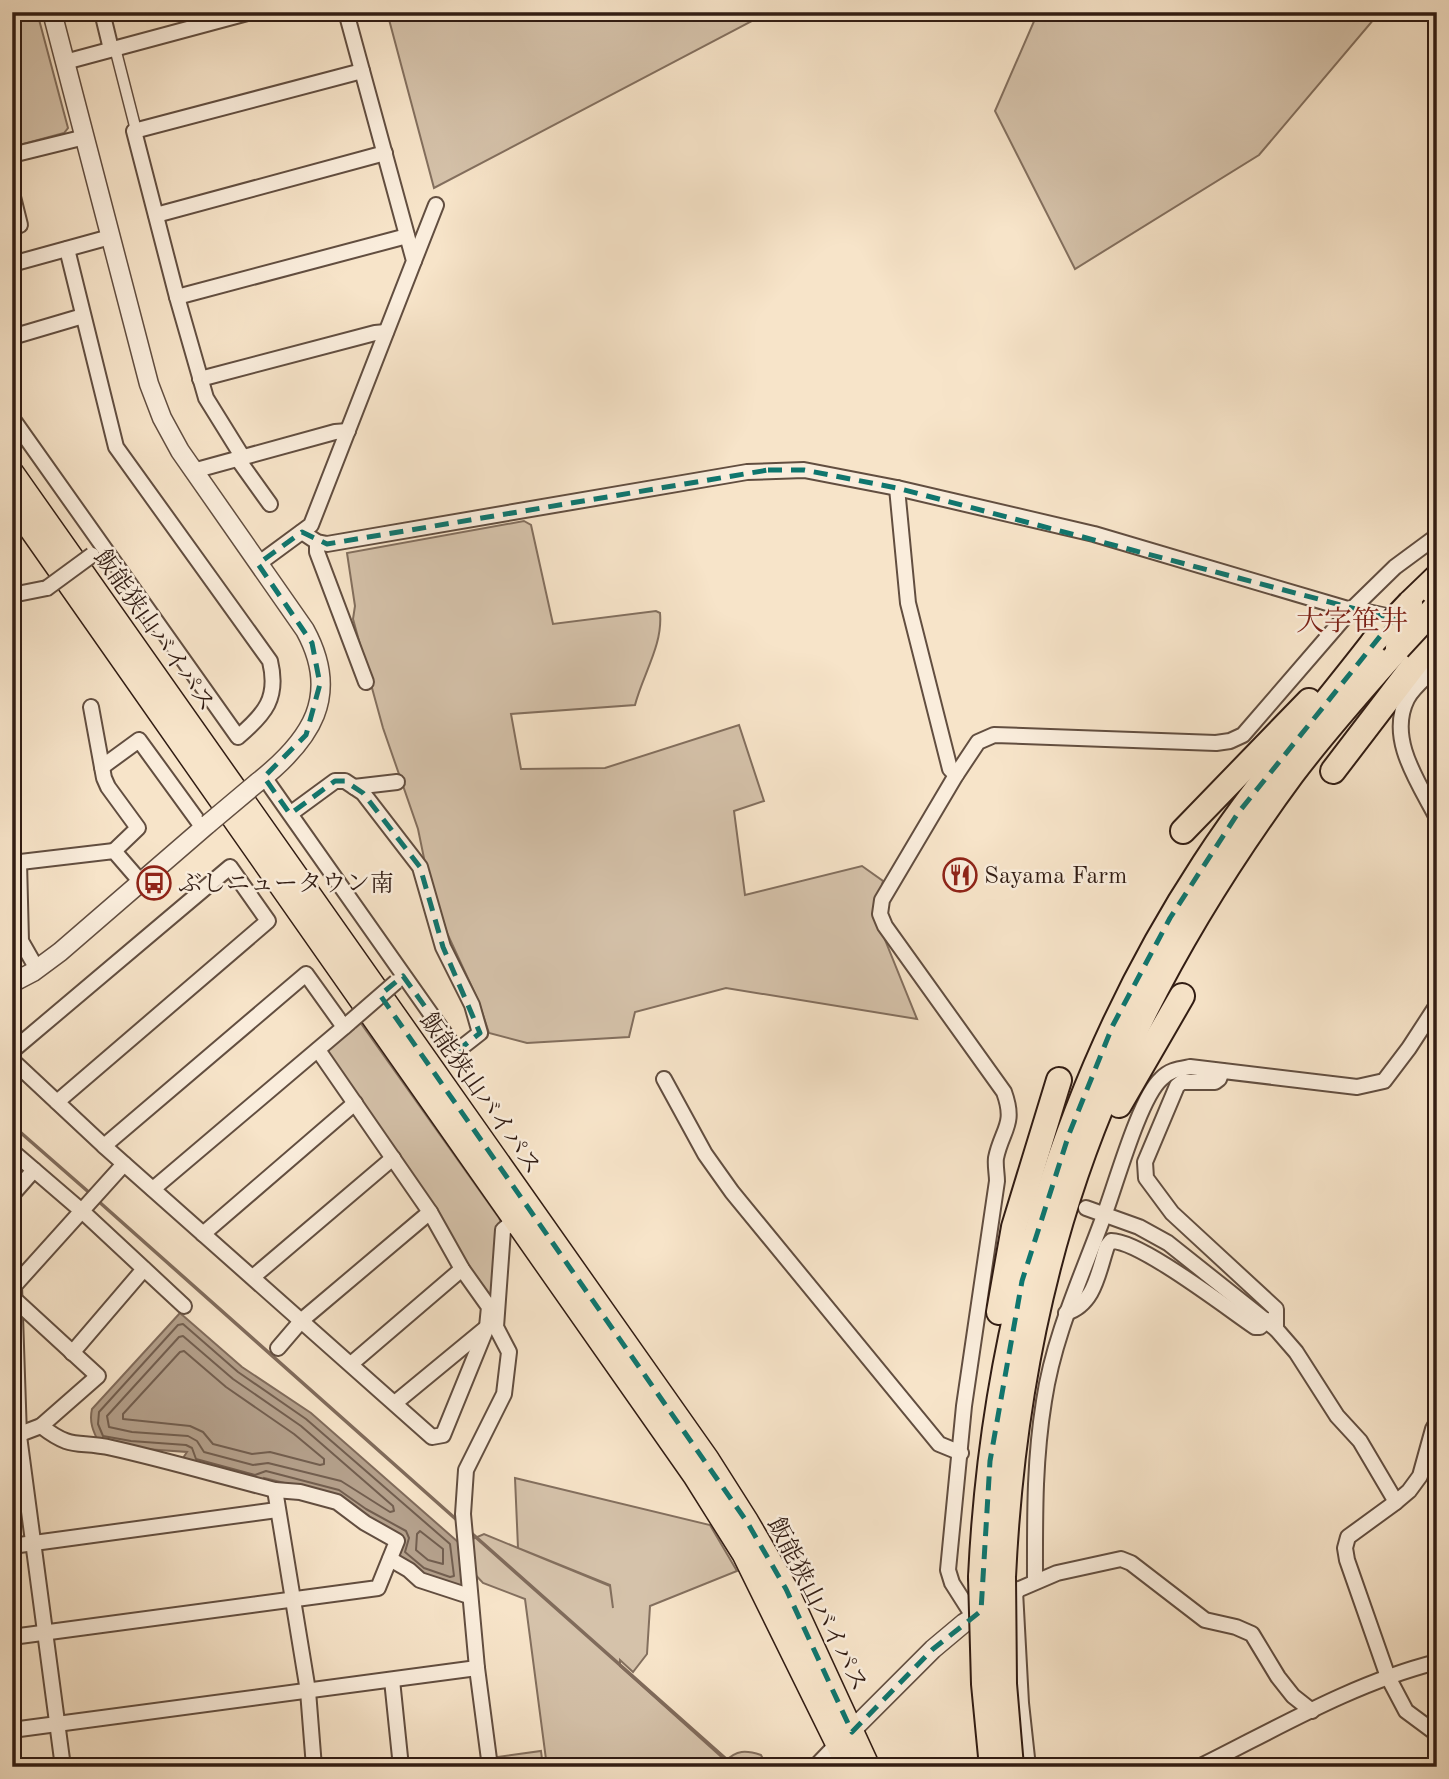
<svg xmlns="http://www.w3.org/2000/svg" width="1449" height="1779" font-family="'Old Standard TT','Noto Serif JP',serif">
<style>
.green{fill:#d5c2aa;stroke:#836f5e;stroke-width:2}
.water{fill:#b4a08b;stroke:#806b5b;stroke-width:2}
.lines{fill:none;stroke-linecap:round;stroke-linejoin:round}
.shore{stroke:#725e4f;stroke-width:2}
.stream{stroke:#806b5b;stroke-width:3.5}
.pedestrian-casing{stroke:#624e40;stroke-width:13}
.minor-casing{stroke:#624e40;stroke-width:18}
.tertiary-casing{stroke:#624e40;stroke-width:21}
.trunk-casing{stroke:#311c13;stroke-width:26}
.motorway-casing{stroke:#311c13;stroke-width:28}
.pedestrian{stroke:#faeddc;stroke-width:10}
.minor{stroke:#faeddc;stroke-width:14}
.tertiary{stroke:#faeddc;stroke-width:18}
.trunk{stroke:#f7e4c9;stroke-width:23}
.motorway{stroke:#f7e4c9;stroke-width:24}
.minor-bridge-casing{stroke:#624e40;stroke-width:18;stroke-linecap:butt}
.tertiary-bridge-casing{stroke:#624e40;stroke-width:21;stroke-linecap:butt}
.motorway-bridge-casing{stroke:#311c13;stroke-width:28;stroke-linecap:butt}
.minor-bridge{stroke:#faeddc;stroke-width:14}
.tertiary-bridge{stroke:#faeddc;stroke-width:18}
.motorway-bridge{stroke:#f7e4c9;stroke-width:24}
.marked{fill:none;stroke:#0f766e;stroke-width:5;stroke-dasharray:14 9;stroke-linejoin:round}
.labels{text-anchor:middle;stroke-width:5;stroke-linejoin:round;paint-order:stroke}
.street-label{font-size:24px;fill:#311c13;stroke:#faeddc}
.poi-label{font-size:24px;fill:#311c13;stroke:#faeddc;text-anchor:start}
.quarter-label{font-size:28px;fill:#7a1f14;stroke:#faeddc}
</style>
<rect width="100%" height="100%" fill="#f7e4c9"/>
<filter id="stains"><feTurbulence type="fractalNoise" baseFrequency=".00286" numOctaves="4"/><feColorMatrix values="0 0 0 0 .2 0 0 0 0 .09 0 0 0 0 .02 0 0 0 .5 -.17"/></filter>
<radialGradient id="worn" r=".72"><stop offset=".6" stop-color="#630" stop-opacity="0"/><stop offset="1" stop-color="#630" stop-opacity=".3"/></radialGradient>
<g class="green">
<path d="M12,12h25l31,116 -4,5 -52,14z"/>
<path d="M387,12h382l-335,176z"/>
<path d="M1038,12h342l-121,143 -184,114 -80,-158z"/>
<path d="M524,521l7,4 22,99 103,-13 4,2c3,32 -17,61 -25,92l-124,9 10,55 84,-1 134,-43 25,76 -30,10 11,84 117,-29 21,15 -8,34 42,104 -191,-31 -91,24 -6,25 -102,6 -38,-10 -11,-33 -31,-67 -22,-70 -7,-34 -35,-101 -30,-109 2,-13 -8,-53z"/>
<path d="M360,1022l139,196 3,6 -9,80 -27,-38 -29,-56 -110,-156v-6z"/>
<path d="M515,1478l195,47 27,46 -87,35 -3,48 -14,18 -13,-12v6l106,95c10,-11 20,-11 35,-6l6,12h-220l-22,-168 -42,-16 -13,-14 -2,-28 16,-7 126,52 3,22 -3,-23 -92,-37z"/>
<path d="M541,1751l2,16h-45l-1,-10z"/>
</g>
<path class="water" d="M180,1313l62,54 69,46 147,129 5,44 -3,2 -39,-14 -24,-18 -1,-4 -34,-37 -25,-19 -73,-18 -3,6 -78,-26 4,-6 -57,-4 -31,-5c-6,-12 -10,-21 -7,-34z"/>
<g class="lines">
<g class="shore">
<path d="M183,1324l55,48 68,47 144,125 4,32 -4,1 -26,-9 -19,-16 4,-14 -3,-7 -40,-22 -27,-19 -73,-19 -11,4 -59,-16 -4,-11 -6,-3 -55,-4 -28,-5 -5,-12 1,-12 79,-87z"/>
<path d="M183,1336l50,43 68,47 92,80 1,5 -4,1 -49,-31 -73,-18 -15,2 -49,-13 -7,-11 -9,-5 -56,-4 -23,-5 -2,-11 72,-79z"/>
<path d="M184,1351l42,36 68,47 30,25v5l-4,1 -50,-13 -18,2 -39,-10 -10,-12 -13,-6 -67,-7v-5l57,-62z"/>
<path d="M420,1531l23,18v15l-15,-4 -12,-10 1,-16z"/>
</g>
<g class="stream">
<path d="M12,1125l80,70"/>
<path d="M97,1200l361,321"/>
<path d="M469,1531l266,236"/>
</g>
<defs>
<path id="pedestrian" d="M115,48l21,82"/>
<g id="minor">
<path d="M102,12l9,37"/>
<path d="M65,62l186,-50"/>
<path d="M12,155l73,-18"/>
<path d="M12,193l8,32 -8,2"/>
<path d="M156,215l229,-62"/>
<path d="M414,261l22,-56"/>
<path d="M12,264l98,-27"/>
<path d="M177,297l230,-61"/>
<path d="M12,337l71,-21"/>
<path d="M200,379l175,-46 11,-1"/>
<path d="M12,418l226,319c27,-23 41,-39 32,-76l-154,-214 -49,-198"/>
<path d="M242,456l-36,-58 -29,-101 -43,-166 228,-60"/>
<path d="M237,458l33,46"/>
<path d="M193,471l142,-39 13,-1"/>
<path d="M897,488l11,115 42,166 6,6"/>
<path d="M302,532l15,10 10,2 420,-72 57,-2 93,18 197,46 257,76"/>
<path d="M317,542v10l49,130"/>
<path d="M258,564l53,-39 103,-264 -68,-249"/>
<path d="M12,595l35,-7"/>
<path d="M1437,666c-9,10 -24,21 -30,33 -20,40 12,84 30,119"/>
<path d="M91,707l13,71 4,9 30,41 -24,23"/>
<path d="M102,767l37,-27 64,88"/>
<path d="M264,777l26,37 167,237 23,-18 -8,-28 -29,-58 -23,-80 -57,-74 -18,-12h-10l-45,33"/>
<path d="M354,787l43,-5"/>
<path d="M19,862l2,79 16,28"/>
<path d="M12,863l102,-12 26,30"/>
<path d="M12,1051l218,-184 38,54 -211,181"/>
<path d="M12,1060l92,86 328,291 11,-2 44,-108 2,-20 -27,-38 -32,-57 -112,-162"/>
<path d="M1222,1071l-3,8 -4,3h-33l-5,4 -32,76 1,16 26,35 104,96v20"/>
<path d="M664,1079l41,75 27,38 207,252 22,9"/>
<path d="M104,1146l202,-172 38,53"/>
<path d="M12,1151l71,61 101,94"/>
<path d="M153,1189l196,-166"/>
<path d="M12,1195l22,-25"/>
<path d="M1086,1208l53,19 29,16 108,86 20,23 41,64 23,25 36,61"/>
<path d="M203,1234l152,-131"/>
<path d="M253,1277l140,-119"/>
<path d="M12,1297l86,79 -57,50 -29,11"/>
<path d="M1066,1313c29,-9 32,-41 41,-67l4,-5c28,-1 116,67 144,86h5l7,-7"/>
<path d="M278,1348l24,-28 128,-108"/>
<path d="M72,1353l72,-84"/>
<path d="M351,1364l111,-95"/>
<path d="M395,1403l91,-75"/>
<path d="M1437,1422l-4,7 -13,47 -11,15 -13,11 -48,35 -3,11 2,12 41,117 18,34 31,23"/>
<path d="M275,1490l33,201 6,76"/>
<path d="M12,1546l265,-36"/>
<path d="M390,1559l19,11 11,10 49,16"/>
<path d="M1035,1581c0,-62 -1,-118 9,-180 10,-67 39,-127 62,-191 11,-30 34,-112 55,-131 8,-9 18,-10 29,-12l167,20 27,-6 25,-33 28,-43"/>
<path d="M973,1616l-21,-33 -4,-13 16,-164 33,-225c0,-7 -2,-16 -1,-23 6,-29 20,-33 8,-66l-119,-166 -5,-12 2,-14 74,-125 22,-33 16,-7 222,8 14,-2 13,-6 108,-125 44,-43 42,-31"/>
<path d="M12,1637l366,-49 19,-47 -32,-18 -28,-21 -37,-10 -25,-2c-55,-14 -109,-30 -163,-42 -35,-8 -39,3 -71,-22"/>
<path d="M392,1680l9,87"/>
<path d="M12,1730l465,-62"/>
<path d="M63,1767l-44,-331 -5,-150 110,-122"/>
<path d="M490,1767l-13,-99 -14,-154 3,-44 38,-76 5,-42 -13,-25 7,-97 12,-10"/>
<path d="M815,1767l23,-24"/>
<path d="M1028,1767l-7,-64 -6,-112 42,-18 64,-14 10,4 74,57 31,7 16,7 26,43 15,19 19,15"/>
<path d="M1199,1767c77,-38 154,-84 238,-105"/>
</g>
<g id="tertiary">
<path d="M52,12l97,372 13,34 18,33 125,179c36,66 6,110 -47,152"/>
<path d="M1351,610l51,11"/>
<path d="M12,983l21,-11 27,-20 148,-128"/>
<path d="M844,1738l89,-89 31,-26 51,-32"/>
</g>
<g id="trunk">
<path d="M12,473l695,986 40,63 39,67 82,178"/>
<path d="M12,502l683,974 49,78 105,213"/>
</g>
<g id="motorway">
<path d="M1410,603l27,-26"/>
<path d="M1333,771l104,-136"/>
<path d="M1183,831l126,-130"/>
<path d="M1119,1105l63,-109"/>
<path d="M999,1312l15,-85 45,-147"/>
<path d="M981,1577c12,-253 84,-501 223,-713 51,-79 113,-149 170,-223"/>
<path d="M1003,1577c8,-169 40,-338 108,-493 47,-110 111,-215 181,-310 33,-44 70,-85 106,-126"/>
</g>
</defs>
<use href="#pedestrian" class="pedestrian-casing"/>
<use href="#minor" class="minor-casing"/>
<use href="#tertiary" class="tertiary-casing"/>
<use href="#trunk" class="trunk-casing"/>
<use href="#motorway" class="motorway-casing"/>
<use href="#pedestrian" class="pedestrian"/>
<use href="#minor" class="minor"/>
<use href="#tertiary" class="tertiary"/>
<use href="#trunk" class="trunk"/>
<use href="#motorway" class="motorway"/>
<defs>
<g id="minor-bridge">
<path d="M47,588l45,-33"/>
<path d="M350,1022l46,-40"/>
</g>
<path id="tertiary-bridge" d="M208,824l50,-42"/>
<g id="motorway-bridge">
<path d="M1374,641l36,-38"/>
<path d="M1398,648l36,-39"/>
<path d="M981,1577l3,107 8,83"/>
<path d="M1003,1577l1,107 7,83"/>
</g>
</defs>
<use href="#minor-bridge" class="minor-bridge-casing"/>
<use href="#tertiary-bridge" class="tertiary-bridge-casing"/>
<use href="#motorway-bridge" class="motorway-bridge-casing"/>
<use href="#minor-bridge" class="minor-bridge"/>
<use href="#tertiary-bridge" class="tertiary-bridge"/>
<use href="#motorway-bridge" class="motorway-bridge"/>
</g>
<path class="marked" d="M768,470h36l93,18 497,131 -156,194 -68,105 -57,107 -44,109 -47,147 -32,180 -9,150 -48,38 -81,83 -66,-143 -39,-67 -367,-527 23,-19 54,75 23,-18 -37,-86 -23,-80 -57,-74 -18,-12h-10l-45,33 -26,-37 42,-42 14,-51 -8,-41 -54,-79 44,-32 25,12z"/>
<defs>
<symbol id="restaurant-ring" viewBox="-11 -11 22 22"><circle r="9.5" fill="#faeddc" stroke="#8f2418" stroke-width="1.5"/><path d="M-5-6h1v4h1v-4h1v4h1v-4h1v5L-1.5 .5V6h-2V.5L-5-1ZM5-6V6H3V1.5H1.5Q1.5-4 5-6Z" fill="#8f2418"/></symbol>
<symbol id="bus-ring" viewBox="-11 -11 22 22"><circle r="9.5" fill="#faeddc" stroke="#8f2418" stroke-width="1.5"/><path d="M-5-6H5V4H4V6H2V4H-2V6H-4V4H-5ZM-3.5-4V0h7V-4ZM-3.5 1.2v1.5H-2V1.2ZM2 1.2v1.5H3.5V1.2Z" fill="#8f2418"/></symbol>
</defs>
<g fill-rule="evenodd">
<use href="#restaurant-ring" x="941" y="856" width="38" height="38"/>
<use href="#bus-ring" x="135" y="864" width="38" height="38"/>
</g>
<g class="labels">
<g class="street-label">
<text transform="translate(155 630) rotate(55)" y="8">飯能狭山バイパス</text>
<text transform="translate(481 1093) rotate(55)" y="8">飯能狭山バイパス</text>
<text transform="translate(818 1604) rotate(63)" y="8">飯能狭山バイパス</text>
</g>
<g class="poi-label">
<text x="984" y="883">Sayama Farm</text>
<text x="178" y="891">ぶしニュータウン南</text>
</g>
<g class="quarter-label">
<text x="1352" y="630">大字笹井</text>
</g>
</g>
<rect width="1449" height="1779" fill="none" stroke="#f7e4c9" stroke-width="42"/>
<rect x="14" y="14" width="1421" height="1751" fill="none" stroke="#311c13" stroke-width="3.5"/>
<rect x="21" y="21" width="1407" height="1737" fill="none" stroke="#311c13" stroke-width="2"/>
<rect width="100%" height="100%" filter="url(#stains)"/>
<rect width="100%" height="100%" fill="url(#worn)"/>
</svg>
